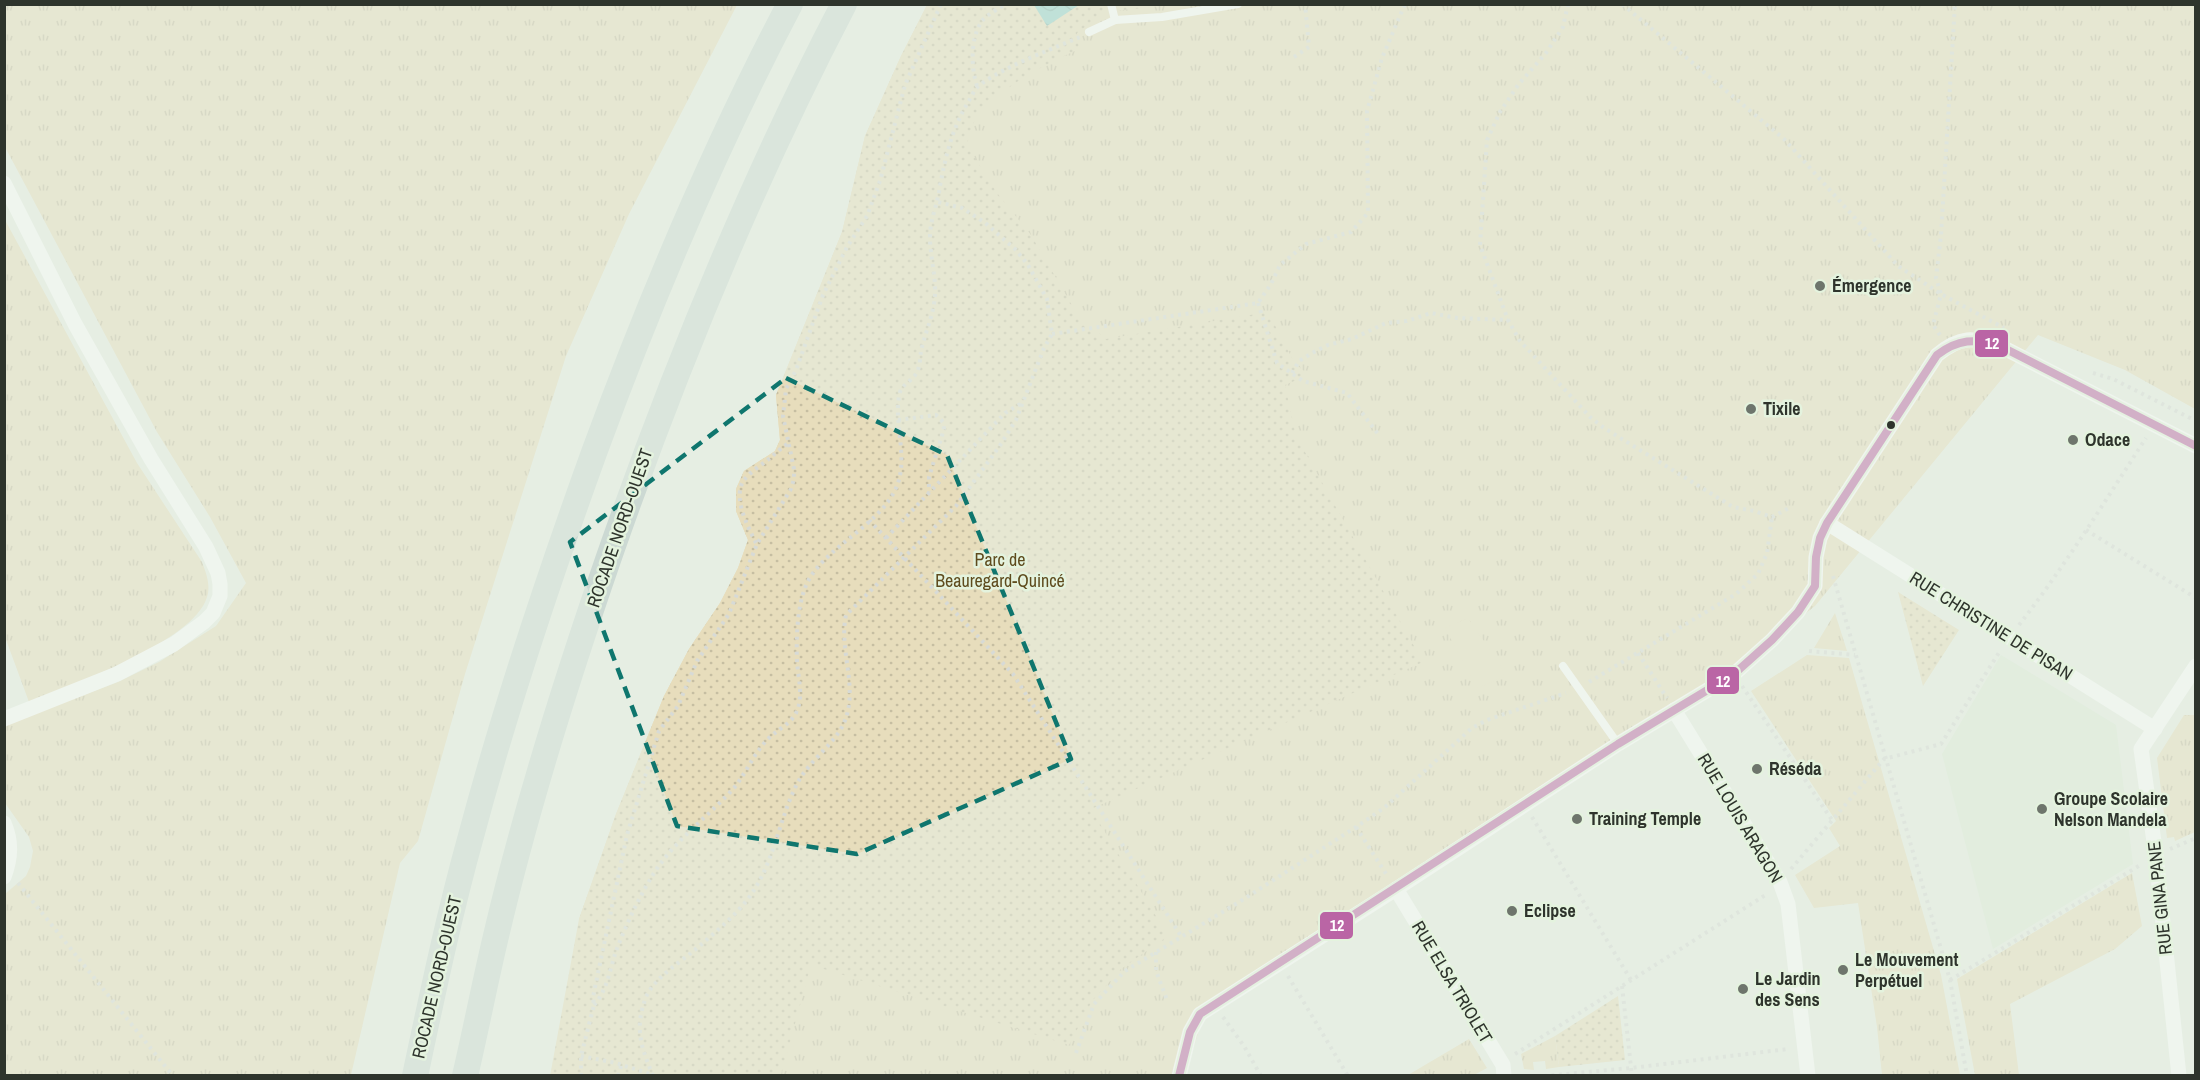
<svg xmlns="http://www.w3.org/2000/svg" width="2200" height="1080" font-family="'Archivo Narrow',sans-serif">
<style>
.built{fill:#ddebd7}
.grass{fill:url(#grass-tufts)}
.park{fill:url(#park-dots)}
.garden{fill:#e7ddbc}
.water{fill:url(#water-waves)}
.lines{fill:none;stroke-linecap:round;stroke-linejoin:round}
.path{stroke:#d7dad6;stroke-width:4;stroke-dasharray:3 4.5;stroke-linecap:butt}
.service{stroke:#fbfcfb;stroke-width:8}
.minor{stroke:#fbfcfb;stroke-width:15}
.trunk{stroke:#ccd9d3;stroke-width:26}
.bus-1-casing{stroke:#e4f3de;stroke-width:12}
.bus-1{stroke:#ba65a5;stroke-width:8}
.marked{fill:none;stroke:#0f766e;stroke-width:4.5;stroke-dasharray:12 8;stroke-linejoin:round}
.poi-dot{fill:#6e756c;stroke:#e4f3de;stroke-width:2}
.bus-dot{fill:#2e342c;stroke:#e4f3de;stroke-width:2}
.labels{text-anchor:middle;stroke-width:5;stroke-linejoin:round;paint-order:stroke}
.poi-label{font-size:18px;font-weight:bold;fill:#2e342c;stroke:#e4f3de;text-anchor:start}
.street-label{font-size:18px;fill:#2e342c;stroke:#e4f3de}
.park-label{font-size:18px;fill:#5e4b1d;stroke:#e4f3de}
.line-badge{stroke:#e4f3de;stroke-width:2}
.badge-label{font-size:16px;text-anchor:middle;font-weight:bold;fill:#fff}
</style>
<defs>
<pattern id="grass-tufts" width="24" height="20" patternUnits="userSpaceOnUse" patternTransform="scale(1.5)"><rect width="24" height="20" fill="#e7ddbc"/><path d="M3 7l-1-3M5 7V3M7 7l1-3M15 17l-1-3M17 17v-4M19 17l1-3" fill="none" stroke="#c6bea2"/></pattern>
<pattern id="park-dots" width="8" height="8" patternUnits="userSpaceOnUse" patternTransform="scale(1.5)"><rect width="8" height="8" fill="#e7ddbc"/><path d="M2 2h.1M6 6h.1" fill="none" stroke="#c6bea2" stroke-width="1.8" stroke-linecap="round"/></pattern>
<pattern id="water-waves" width="16" height="10" patternUnits="userSpaceOnUse" patternTransform="scale(1.5)"><rect width="16" height="10" fill="#93d1c9"/><path d="M0 5q4-4 8 0t8 0" fill="none" stroke="#7fb4ad"/></pattern>
</defs>
<rect width="100%" height="100%" fill="#e6eee3"/>
<path class="built" d="M2001,655l115,70 17,139 -140,85 -51,-195z"/>
<g class="grass">
<path d="M5,5h732l-108,209 -63,142 -101,318 -47,167 -18,22 -49,212h-346v-181l21,-18 4,-9 3,-16 -4,-14 -24,-34v-78l113,-43 41,-20 57,-36 30,-43 -36,-66 -53,-85 -152,-285z"/>
<path d="M927,5h1268v404l-70,-39 -87,-35 -223,271 -135,107 -475,298 -20,64h-512l-94,-156 37,-105 48,-118 25,-47 31,-46 18,-35 10,-28 -12,-29v-22l8,-18 31,-20 5,-11 -4,-45 66,-163 23,-96 36,-80z"/>
<path d="M5,220l132,243 65,99c4,11 9,23 5,35 -13,45 -136,88 -178,105l-24,-65z"/>
<path d="M1835,613l12,38 -33,-3z"/>
<path d="M1807,655l42,3 92,317 19,100h-78l-5,-48 -19,-124 -44,5 -19,-33 45,-29 -11,-18 7,-7 -85,-130z"/>
<path d="M2184,715h11v117l-20,9 -1,-4 -7,1 -10,-80z"/>
<path d="M2132,873l10,53 -27,23 -105,55 9,71h-44l-18,-96z"/>
<path d="M1555,1036l4,31 -13,2 -1,-8 -12,1 1,8 -10,-1 -3,-15z"/>
<path d="M1469,1039l18,29 -13,7h-66z"/>
</g>
<g class="park">
<path d="M927,5h243l-65,7 -28,21 2,16c-34,16 -81,38 -103,70 -5,7 -7,18 -9,26l30,48 34,42 46,79 29,25 162,-27 26,50 14,13 -23,10 11,51 127,226 -332,147 77,127 -47,33 -29,32 -23,44 -258,-80 -30,110 -231,1 29,-157 37,-105 48,-118 25,-47 31,-46 18,-35 10,-28 -12,-29v-22l8,-18 31,-20 5,-11 -4,-45 66,-163 23,-96 36,-80z"/>
<path d="M1898,592l61,38 -36,56z"/>
<path d="M1618,996l7,64 -66,7 -4,-31z"/>
</g>
<path class="garden" d="M1468,618l33,48 3,11 -27,11 -32,-60z"/>
<path class="water" d="M1079,5l-32,21 -13,-21 45,-1z"/>
<g class="lines">
<g class="path">
<path d="M1568,4l-5,23 -17,26 -28,32 -18,27 -13,28 -7,105 28,75 12,21 70,76 14,11 129,79 21,4 18,6 17,-9"/>
<path d="M1622,4l162,135 114,127 43,28 63,34"/>
<path d="M1294,57l15,-10 -4,-43"/>
<path d="M977,86c-6,-18 -7,-48 5,-65 5,-7 16,-11 23,-17"/>
<path d="M1258,303l19,60 26,18 44,12 31,41"/>
<path d="M1052,334l206,-31 13,-19 9,-19 26,-21 45,-12 17,-19 -1,-102 15,-53 23,-54"/>
<path d="M1940,335l-7,-10 8,-31 -5,-16 5,-43 14,-231"/>
<path d="M1292,373l7,-12 15,-9 14,-7 24,-6 34,-16 21,-2 24,-8 26,5 51,2"/>
<path d="M2093,373l20,6 83,42"/>
<path d="M898,420l38,-5 7,7 1,7 -15,48v15"/>
<path d="M869,520l144,154 168,262"/>
<path d="M2086,530l110,68"/>
<path d="M886,538l119,-125 17,-10"/>
<path d="M756,543c-8,-16 -24,-46 -12,-63 7,-9 18,-15 26,-22 6,-5 12,-11 19,-15"/>
<path d="M1833,576l117,404 17,96"/>
<path d="M2019,625c46,-59 86,-124 127,-187"/>
<path d="M1809,651l46,4"/>
<path d="M1638,653l29,45"/>
<path d="M1589,682l147,-88 22,-20 9,-21 5,-36"/>
<path d="M1742,686l90,134"/>
<path d="M1532,817l99,163"/>
<path d="M1356,827l32,50"/>
<path d="M2170,849l26,-11"/>
<path d="M1791,869l93,-110 57,-15 59,-93"/>
<path d="M18,883l155,193"/>
<path d="M1156,952v19l11,29"/>
<path d="M1288,976l60,100"/>
<path d="M1950,980l192,-116"/>
<path d="M1622,986l10,90"/>
<path d="M594,1005c13,-14 16,-36 22,-54 10,-26 23,-54 38,-78 21,-33 54,-56 80,-85 12,-15 19,-33 33,-48 9,-10 23,-15 29,-27 8,-16 2,-35 1,-52 -1,-24 0,-64 14,-85 22,-33 69,-52 85,-88 13,-29 -2,-61 3,-92 2,-12 11,-13 17,-22 4,-6 4,-16 5,-23 4,-18 13,-37 14,-56 1,-19 -5,-39 -5,-58 0,-18 8,-34 10,-51 6,-32 13,-60 30,-87 3,-5 5,-11 10,-14 25,-19 70,-35 100,-48"/>
<path d="M1223,1017l21,29 17,30"/>
<path d="M1076,1053l18,-49 31,-33 119,-72 112,-72 28,-19 88,-80 15,-8 79,-27"/>
<path d="M1515,1054l252,-160"/>
<path d="M581,1056l35,7 37,12"/>
<path d="M581,1076v-20l13,-51 -1,-8 34,-162 32,-104 19,-25 19,-45 32,-47 28,-70 34,-55 3,-10v-10l-11,-53 3,-27 10,-19 27,-75 24,-48 20,-31 13,-35 25,-96 36,-81"/>
<path d="M618,1076l3,-10"/>
<path d="M653,1076c-12,-30 -19,-47 -7,-79 8,-18 30,-32 45,-44 19,-16 40,-33 56,-53 27,-34 31,-79 50,-116 11,-22 33,-36 45,-57 19,-36 -4,-75 4,-112l110,-109 43,-59 17,-27 28,-72 8,-14 -5,-35 -19,-34 -12,-15 -32,-28 -22,-14 -24,-6"/>
<path d="M1544,1076l87,-8 157,-19"/>
</g>
<g class="service">
<path d="M1111,4l4,16"/>
<path d="M1089,32l26,-12 47,-3 76,-13"/>
<path d="M1563,666l55,78"/>
</g>
<g class="minor">
<path d="M4,183l71,141 76,135 55,88 12,26 2,11v12l-7,17 -9,9 -30,22 -57,30 -113,45"/>
<path d="M1827,523l328,206"/>
<path d="M1674,710l106,172 8,22 20,172"/>
<path d="M4,823c8,19 7,35 0,54"/>
<path d="M1396,889l107,176 1,11"/>
<path d="M1179,1076l11,-44 10,-18 196,-125 222,-145 116,-70 38,-34 26,-28 17,-26 1,-29 4,-19 7,-15 110,-168c23,-19 36,-18 63,-9l196,100"/>
<path d="M2179,1076l-23,-220 -15,-107 55,-83"/>
</g>
<g class="trunk">
<path d="M415,1076c17,-80 34,-161 56,-240 35,-131 78,-259 124,-386 56,-152 119,-302 195,-446"/>
<path d="M465,1076c11,-47 20,-94 31,-140 30,-128 70,-255 113,-379 66,-189 142,-375 235,-553"/>
</g>
<defs>
<path id="bus-1" d="M1179,1076l11,-44 10,-18 418,-270 116,-70 38,-34 26,-28 17,-26 1,-29 4,-19 7,-15 110,-168c21,-16 38,-17 63,-9l196,100"/>
</defs>
<use href="#bus-1" class="bus-1-casing"/>
<use href="#bus-1" class="bus-1"/>
</g>
<path d="M0 0H2200V1080H0ZM786,378l161,77 124,304 -214,95 -180,-28 -107,-284z" fill="#e6eee3" fill-opacity=".55" fill-rule="evenodd"/>
<path class="marked" d="M786,378l161,77 124,304 -214,95 -180,-28 -107,-284z"/>
<g class="poi-dot">
<circle cx="1820" cy="286" r="6"/>
<circle cx="1751" cy="409" r="6"/>
<circle cx="2073" cy="440" r="6"/>
<circle cx="1757" cy="769" r="6"/>
<circle cx="2042" cy="809" r="6"/>
<circle cx="1577" cy="819" r="6"/>
<circle cx="1512" cy="911" r="6"/>
<circle cx="1843" cy="970" r="6"/>
<circle cx="1743" cy="989" r="6"/>
</g>
<circle class="bus-dot" cx="1891" cy="425" r="5"/>
<g class="labels">
<g class="poi-label">
<text x="1832" y="292">Émergence</text>
<text x="1763" y="415">Tixile</text>
<text x="2085" y="446">Odace</text>
<text x="1769" y="775">Réséda</text>
<text x="2054" y="805">Groupe Scolaire<tspan x="2054" dy="21">Nelson Mandela</tspan></text>
<text x="1589" y="825">Training Temple</text>
<text x="1524" y="917">Eclipse</text>
<text x="1855" y="966">Le Mouvement<tspan x="1855" dy="21">Perpétuel</tspan></text>
<text x="1755" y="985">Le Jardin<tspan x="1755" dy="21">des Sens</tspan></text>
</g>
<g class="street-label">
<text transform="translate(620 528) rotate(-71)" y="6">ROCADE NORD-OUEST</text>
<text transform="translate(1991 626) rotate(32)" y="6">RUE CHRISTINE DE PISAN</text>
<text transform="translate(1740 818) rotate(59)" y="6">RUE LOUIS ARAGON</text>
<text transform="translate(2160 898) rotate(-96)" y="6">RUE GINA PANE</text>
<text transform="translate(437 977) rotate(-77)" y="6">ROCADE NORD-OUEST</text>
<text transform="translate(1452 982) rotate(59)" y="6">RUE ELSA TRIOLET</text>
</g>
<g class="park-label">
<text x="1000" y="566">Parc de<tspan x="1000" dy="21">Beauregard-Quincé</tspan></text>
</g>
</g>
<g class="line-badge">
<rect x="1974" y="329" width="35" height="29" rx="6" fill="#ba65a5"/>
<rect x="1706" y="666" width="34" height="29" rx="6" fill="#ba65a5"/>
<rect x="1319" y="911" width="35" height="29" rx="6" fill="#ba65a5"/>
</g>
<g class="badge-label">
<text x="1992" y="349">12</text>
<text x="1723" y="687">12</text>
<text x="1337" y="931">12</text>
</g>
<rect width="2200" height="1080" fill="none" stroke="#2e342c" stroke-width="12"/>
</svg>
